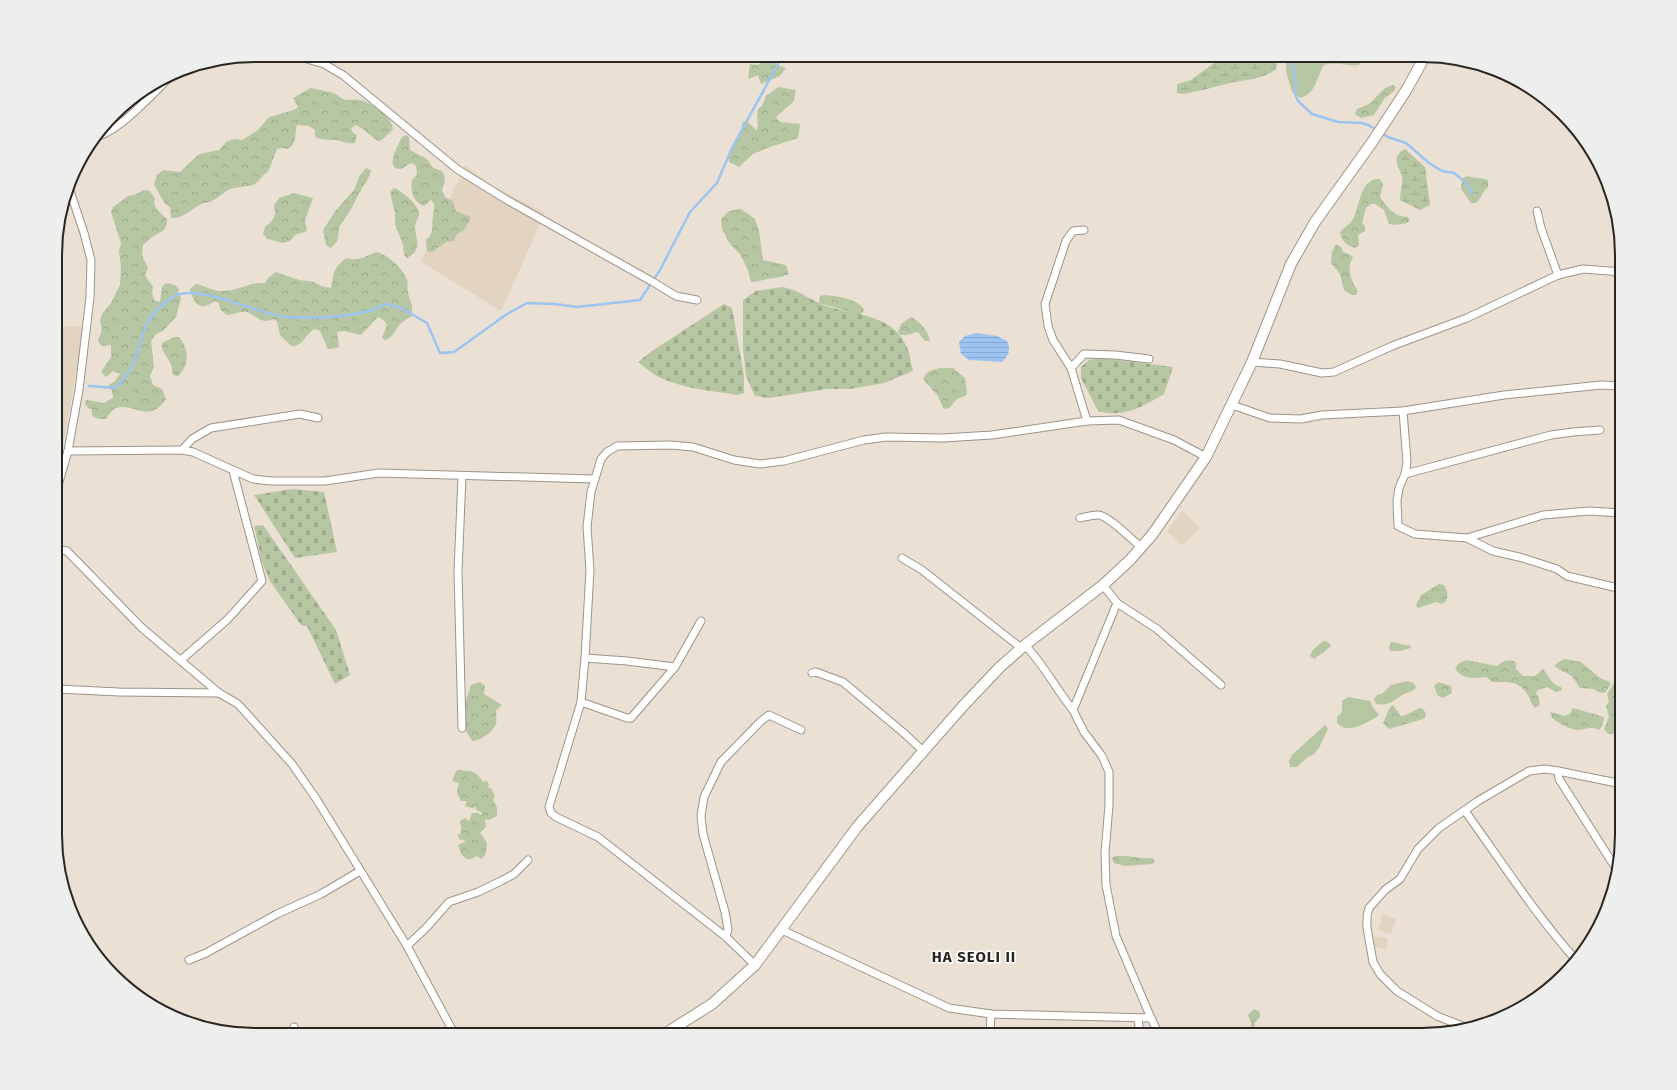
<svg xmlns="http://www.w3.org/2000/svg" width="1677" height="1090" font-family="'Fira Sans',sans-serif">
<style>
.built{fill:#e2d4c1}
.green{fill:#b7c6a2}
.forest{fill:url(#forest-crowns)}
.wetland{fill:url(#wetland-marsh)}
.cemetery{fill:url(#cemetery-stones)}
.water{fill:url(#water-rules)}
.lines{fill:none;stroke-linecap:round;stroke-linejoin:round}
.stream{stroke:#9cc4f1;stroke-width:2.5}
.street-casing{stroke:#9d9488;stroke-width:9}
.secondary-casing{stroke:#9d9488;stroke-width:12}
.street{stroke:#fff;stroke-width:7}
.secondary{stroke:#fff;stroke-width:10}
.labels{text-anchor:middle;stroke-width:3;stroke-linejoin:round;paint-order:stroke}
.district-label{font-size:15px;font-weight:bold;letter-spacing:1px;fill:#292621;stroke:#fff}
.rim{fill:none;stroke:#292621;stroke-width:2}
</style>
<defs>
<pattern id="forest-crowns" width="20" height="18" patternUnits="userSpaceOnUse"><rect width="20" height="18" fill="#b7c6a2"/><path d="M2 6a3 3 0 1 1 6 0M12 15a3 3 0 1 1 6 0" fill="none" stroke="#9daa8b"/></pattern>
<pattern id="wetland-marsh" width="20" height="14" patternUnits="userSpaceOnUse"><rect width="20" height="14" fill="#b7c6a2"/><path d="M1 5h8M5 5V1M11 12h8M15 12V8" fill="none" stroke="#9daa8b"/></pattern>
<pattern id="cemetery-stones" width="16" height="16" patternUnits="userSpaceOnUse"><rect width="16" height="16" fill="#b7c6a2"/><path d="M2 7V4a2 2 0 0 1 4 0v3zM10 15v-3a2 2 0 0 1 4 0v3z" fill="#9daa8b"/></pattern>
<pattern id="water-rules" width="6" height="5" patternUnits="userSpaceOnUse"><rect width="6" height="5" fill="#9cc4f1"/><path d="M0 2.5h6" fill="none" stroke="#86a8ce"/></pattern>
</defs>
<rect width="100%" height="100%" fill="#eae0d3"/>
<g class="built">
<path d="M465,165l28,21 52,27 -44,98 -80,-49z"/>
<path d="M57,326h27l-24,138 -3,-1z"/>
<path d="M1182,511l18,17 -18,17 -15,-14z"/>
<path d="M1383,914l13,5 -5,15 -13,-4z"/>
<path d="M1375,936l13,2 -2,11 -13,-3z"/>
</g>
<g class="green">
<path d="M1287,55h73l2,6 -3,4c-13,2 -24,-5 -36,1 -6,12 -8,28 -22,32l-9,-6 -6,-21z"/>
<path d="M1391,642c7,0 11,4 19,3l1,3 -12,3h-9l-1,-4z"/>
<path d="M1407,681l7,2 2,5c-4,4 -7,4 -12,6 -11,6 -13,12 -28,10l-2,-5 3,-4 5,-1 9,-9z"/>
<path d="M1348,697l22,4 2,5 7,9c-6,5 -25,15 -33,13 -3,0 -7,-3 -9,-5v-6l5,-5v-11z"/>
<path d="M1325,725l3,4 -9,19 -5,6 -6,3 -11,10h-7l-1,-6 3,-6z"/>
</g>
<g class="forest">
<path d="M761,55h24l-2,4 -8,5 11,4 -6,8 -19,8 -3,-9 -10,4 2,-15 8,1 9,-9z"/>
<path d="M1393,85l3,2 -2,4 -10,8 -10,16 -13,3 -6,-4 2,-5 12,-5 16,-16z"/>
<path d="M778,87l18,3 -2,11 -18,16 4,5 20,2 -2,14 -28,9 -17,7 -14,13 -10,-5v-7l3,-5 1,-5 7,-9 3,-15 6,2 8,8c2,-8 -1,-14 1,-22l4,-3 4,-10z"/>
<path d="M311,88c8,2 17,3 24,6 3,1 5,4 8,5 6,2 10,0 16,1 11,1 34,18 34,29l-11,11 -4,1c-8,-5 -13,-12 -22,-16l-5,3 2,5 4,2 -2,8c-8,1 -13,-2 -20,-3 -8,0 -12,0 -20,-3v-7l-6,-4 -12,-1c-3,11 1,17 -9,24l-5,-1 -6,1 -9,23c-6,2 -8,9 -13,12 -9,4 -19,2 -27,6 -6,4 -12,9 -18,12 -3,1 -6,0 -9,2 -10,5 -17,15 -30,14l-1,-11 -5,-3 -11,-20 3,-9 6,-5 17,2 19,-18 20,-4 7,-8 9,-3 7,1 15,-9 12,-14 25,-7 4,-3 -5,-9z"/>
<path d="M407,135l2,2 1,13 17,9 6,9 9,3c5,10 2,10 0,20l4,7 7,3 3,10 14,6v3l-7,11 -6,3 -3,7 -8,1 -14,10 -5,-1 -1,-11c9,-7 5,-13 7,-23 0,-5 2,-8 1,-13l-3,-4 -7,6c-11,-4 -14,-15 -12,-26l5,-5 -1,-9 -4,-3c-5,1 -7,5 -12,6 -16,0 -1,-26 2,-32z"/>
<path d="M366,168l5,2c-1,8 -7,14 -11,22 -4,6 -6,13 -10,19 -3,5 -7,9 -9,13 -6,11 2,16 -11,24l-4,-3 -3,-15 13,-20 18,-20 6,-15z"/>
<path d="M1467,176c7,3 14,1 21,4v7c-6,5 -7,12 -12,16h-5l-10,-14 1,-10z"/>
<path d="M1375,179h5l3,5 -3,13c8,11 14,20 28,20l2,3 -3,3 -12,2 -6,-1 -5,-14 -9,-6h-4l-5,4 -4,15 3,3v5l-7,4 1,10 -4,3c-8,-2 -14,-8 -15,-16 4,-5 11,-8 13,-13 7,-13 6,-34 22,-40z"/>
<path d="M394,188c7,2 26,18 25,26 0,5 -5,9 -4,15 2,14 7,20 -8,29l-3,-3 -1,-10 -8,-21v-11l-5,-21z"/>
<path d="M144,190l6,1 5,8c-3,9 5,13 12,20 0,12 -4,11 -13,17 -4,2 -7,6 -11,9l-1,10 6,13 -3,7 8,12 -1,7 3,7 5,1 2,-15 4,-4 9,2 4,4 -1,3 3,6 -5,19 -12,13 -9,5 -4,6 3,26 -4,9 3,9 9,4 4,10c-18,27 -34,1 -52,10 -3,2 -6,7 -8,10h-7l-7,-3v-7h-3l-4,-5 1,-4 18,3 9,-5 -1,-7 -4,-5 7,-5 5,-7 -7,-3 -7,6 -5,-5 10,-15v-12l-10,1 -3,-6 4,-10 -2,-9 2,-7 9,-11 9,-18 1,-18 -2,-16 2,-8 -10,-31 2,-5 15,-11 6,-1z"/>
<path d="M294,193l19,5 -8,22 2,11 -12,4 -5,6 -7,2 -15,-4 -5,-5 2,-7c8,-6 12,-10 9,-21l5,-8z"/>
<path d="M741,209l14,10 4,12 4,29 23,5 3,9c-8,3 -13,4 -21,5 -6,1 -10,3 -17,3l-3,-12 -8,-16 -10,-10 -8,-15 -1,-10 8,-8z"/>
<path d="M1336,244l5,3 2,5 6,2 4,3c-7,12 -2,24 5,34l-2,4h-4l-8,-5 -4,-16 -9,-11 1,-11z"/>
<path d="M378,252c10,4 25,16 29,28 1,4 0,8 1,12 2,12 6,11 3,25 -4,2 -10,5 -13,10 -4,5 -5,11 -13,13l-3,-2 5,-13 -3,-5 -6,-3 -17,18 -17,-4 -7,1 2,15 -7,2h-4l-8,-18 -5,-2c-10,4 -11,18 -24,17l-11,-11 -3,-14 -3,-2c-14,6 -18,-5 -28,-7 -6,-1 -13,3 -19,3l-6,-5 -3,-8 -4,-1c-13,12 -21,2 -24,-12l6,-5c10,2 15,7 26,7 16,0 26,-9 43,-8l4,-6 7,-5 23,8 15,2 7,4 10,2c4,-16 0,-17 15,-30 15,4 19,-3 32,-6z"/>
<path d="M825,295c12,1 34,4 39,15l-3,5 -42,-12 1,-7z"/>
<path d="M911,317c9,5 17,13 19,24h-5l-7,-9 -12,3h-6l-2,-3 3,-8z"/>
<path d="M174,337h5c10,12 11,28 -1,39l-5,-1c-1,-5 -1,-10 -4,-14 -3,-7 -8,-9 -7,-18z"/>
<path d="M940,368h13l12,10 2,16 -3,3c-12,1 -8,8 -17,12l-4,-1 -5,-12 -15,-17c3,-8 9,-9 17,-11z"/>
<path d="M1439,584l5,1c3,6 5,10 2,16l-4,3 -6,-2 -18,6 -2,-3 5,-10z"/>
<path d="M1323,641l5,1 3,3 -1,2 -16,12 -4,-3 3,-6z"/>
<path d="M1565,659l16,3 19,16 10,4v3l-5,8 -7,-1 -4,-3 -14,-1c-6,-9 -7,-13 -18,-17 -3,-1 -5,-4 -8,-5l6,-5z"/>
<path d="M1466,660l31,6c5,-5 12,-7 19,-4v7l7,7h12l8,-7c6,6 8,16 18,18l1,3 -6,2 -9,-5 -9,3 -2,3 3,5 1,7 -5,3c-5,-5 -4,-9 -8,-14 -8,-14 -21,-12 -35,-12l-6,-5c-13,1 -22,3 -31,-8l3,-5z"/>
<path d="M480,682l5,4 -1,8 18,11 -6,5c0,5 1,10 0,14 -3,8 -16,17 -24,17l-7,-12 -1,-19 1,-7 6,-18z"/>
<path d="M1438,682l13,4 1,7 -9,5 -5,-2 -4,-10z"/>
<path d="M1614,683l8,4v40l-8,4 -1,3h-5l-4,-5 5,-12 -3,-11 3,-4 -2,-8z"/>
<path d="M1393,705l8,11c8,-1 13,-7 21,-8l4,5 -1,5 -5,2 -31,9 -6,-6 7,-16z"/>
<path d="M1573,708l28,8 3,2 -2,8 -3,4c-8,-4 -13,-1 -20,0 -10,0 -20,-7 -27,-12l-2,-6 15,4 5,-3z"/>
<path d="M458,770h4l1,1c11,-1 14,2 20,11l4,-1 2,4 -1,3h3l4,8 -2,3 4,9v8l-8,4 -4,-1 1,8 -6,6 7,10 -1,10 -4,6 -6,-3c-11,9 -15,-2 -18,-11l8,-4 -7,-2 -1,-5 5,-1h-3l2,-6h-1l-1,-6 5,-3 4,3 3,-8h7l1,2 2,-1 -1,-2 -5,-2v-3l-4,1 -7,-2 2,-5h-6c-5,-11 -5,-7 -2,-18l-7,-2 4,-10z"/>
<path d="M1115,856c12,-1 24,3 37,2l3,3 -2,3 -28,2 -11,-3 -2,-5z"/>
<path d="M1254,1009l6,3v5l-5,5 -1,11 -4,-2 1,-8 -3,-8z"/>
</g>
<g class="wetland">
<path d="M1225,55h55l-3,7 -1,7c-13,11 -30,10 -46,14 -16,4 -31,8 -46,11l-7,-1v-9l14,-4z"/>
<path d="M1405,149l20,18 5,38 -10,5 -20,-10c0,-7 3,-16 2,-23 -3,-12 -12,-20 3,-28z"/>
</g>
<g class="cemetery">
<path d="M782,287c17,2 30,15 47,20 30,8 67,9 79,43 2,6 3,14 5,21l-29,12 -34,6h-23l-58,9 -14,-2 -9,-20 -3,-27v-49l13,-9z"/>
<path d="M724,304l8,4 12,67v18l-6,2c-25,-4 -53,-6 -77,-17 -8,-3 -16,-11 -23,-16l14,-11z"/>
<path d="M1101,358l72,9 -9,27c-22,13 -39,24 -66,17l-17,-33v-11l8,-7z"/>
<path d="M293,489l31,3 13,60 -42,6 -41,-63z"/>
<path d="M263,525l73,105 14,45 -15,9 -28,-58 -6,-1 -31,-44 -8,-19 -8,-36z"/>
</g>
<path class="water" d="M977,333l20,3 10,5c4,9 2,14 -5,21l-33,-2 -8,-6 -2,-12 6,-6z"/>
<g class="lines">
<g class="stream">
<path d="M1290,55l6,28 -1,11 3,7 14,13 26,8 24,1 6,2 9,5"/>
<path d="M1381,133l7,4 18,6 23,20 13,8 12,2 10,8 8,12"/>
<path d="M89,386l26,2c20,-16 22,-40 31,-62 5,-12 18,-24 29,-30 23,-13 85,19 112,21 23,2 59,0 82,-6 6,-1 11,-5 17,-7l15,4 26,15 13,30 14,-1 53,-38 20,-11 28,1 22,3 63,-7 20,-30 30,-58 27,-29 15,-35 51,-93"/>
</g>
<defs>
<g id="street">
<path d="M293,55l31,9 19,11 114,94 50,31 146,82 23,14 21,4"/>
<path d="M99,136c25,-9 55,-44 75,-63"/>
<path d="M1537,211l4,17 17,47"/>
<path d="M1084,230l-11,1 -7,10 -21,63 3,22 5,14 18,28 16,53"/>
<path d="M1252,362l28,2 42,9 12,-1 58,-26 75,-28 91,-43 25,-6 39,3"/>
<path d="M1071,368l13,-14 31,1 34,4"/>
<path d="M1232,405l38,13 31,1 21,-4 81,-4 101,-16 97,-10 21,1"/>
<path d="M1403,411l4,51 -2,12 -6,14 -2,12 1,26 17,8 52,4 26,13 30,7 34,11 10,7 55,13"/>
<path d="M182,450l10,-11 19,-11 89,-14 18,4"/>
<path d="M68,451l114,-1 11,2 60,27 18,2h54l54,-8 215,6"/>
<path d="M1405,474l146,-39 22,-3 27,-2"/>
<path d="M57,489l11,-38 11,-61 11,-93 1,-37 -7,-27 -15,-45"/>
<path d="M1080,518c5,-1 12,-3 18,-3 10,0 34,25 43,32"/>
<path d="M1467,538l76,-23 46,-4 33,2"/>
<path d="M57,549l10,2 75,77 77,65 19,11 54,60 25,36 90,146 48,89"/>
<path d="M902,558l20,12 99,78"/>
<path d="M1103,585l14,18 -44,107 11,22 18,24 7,16v33l-4,48 1,32 10,51 35,82 8,17"/>
<path d="M1117,603l40,26 64,56"/>
<path d="M1025,645c19,20 31,44 48,65"/>
<path d="M585,658l42,3 48,6 26,-46"/>
<path d="M181,660l47,-41 34,-38 -29,-110"/>
<path d="M812,673l4,-1 27,10 62,52 19,18"/>
<path d="M57,689l62,3 100,1"/>
<path d="M581,702l46,16h4l44,-51"/>
<path d="M462,728l-4,-156 4,-96"/>
<path d="M1558,771l1,8 58,91"/>
<path d="M1465,811c36,50 70,103 111,149"/>
<path d="M782,930l167,78 42,6 160,4"/>
<path d="M726,937l2,-8 -3,-17 -22,-78 -2,-18 3,-19 17,-35 40,-41 8,-6 32,15"/>
<path d="M407,946l20,-19 22,-25 29,-10 23,-11 13,-7 14,-14"/>
<path d="M189,960l17,-7 71,-39 44,-20 39,-23"/>
<path d="M755,965l-29,-28 -128,-100 -42,-20 -5,-4 -2,-6 32,-105 4,-44 5,-88 -3,-43 4,-35 10,-33 6,-7 10,-6 54,-1 22,2 41,13 26,4 24,-3 80,-21 22,-3 57,1 49,-3 95,-14 32,-1 55,20 32,17"/>
<path d="M1138,1019l2,16"/>
<path d="M1470,1029l-33,-13 -40,-25 -17,-17 -7,-12 -6,-34v-12l2,-8 16,-18 15,-11 18,-30 21,-21 39,-27 51,-30 16,-2 13,2 64,13"/>
<path d="M293,1035l1,-8"/>
<path d="M990,1035l1,-21"/>
</g>
<path id="secondary" d="M663,1035l49,-31 43,-39 102,-138 106,-121 37,-39 25,-22 78,-60 27,-25 22,-25 54,-78 46,-95 39,-98 24,-42 58,-81 34,-52 18,-33"/>
</defs>
<use href="#street" class="street-casing"/>
<use href="#secondary" class="secondary-casing"/>
<use href="#street" class="street"/>
<use href="#secondary" class="secondary"/>
</g>
<g class="labels">
<g class="district-label">
<text x="974" y="962">HA SEOLI II</text>
</g>
</g>
<path d="M0 0H1677V1090H0ZM255 62H1422A193 193 0 0 1 1615 255V835A193 193 0 0 1 1422 1028H255A193 193 0 0 1 62 835V255A193 193 0 0 1 255 62Z" fill="#eeeeed" fill-rule="evenodd"/>
<path class="rim" d="M255 62H1422A193 193 0 0 1 1615 255V835A193 193 0 0 1 1422 1028H255A193 193 0 0 1 62 835V255A193 193 0 0 1 255 62Z"/>
</svg>
